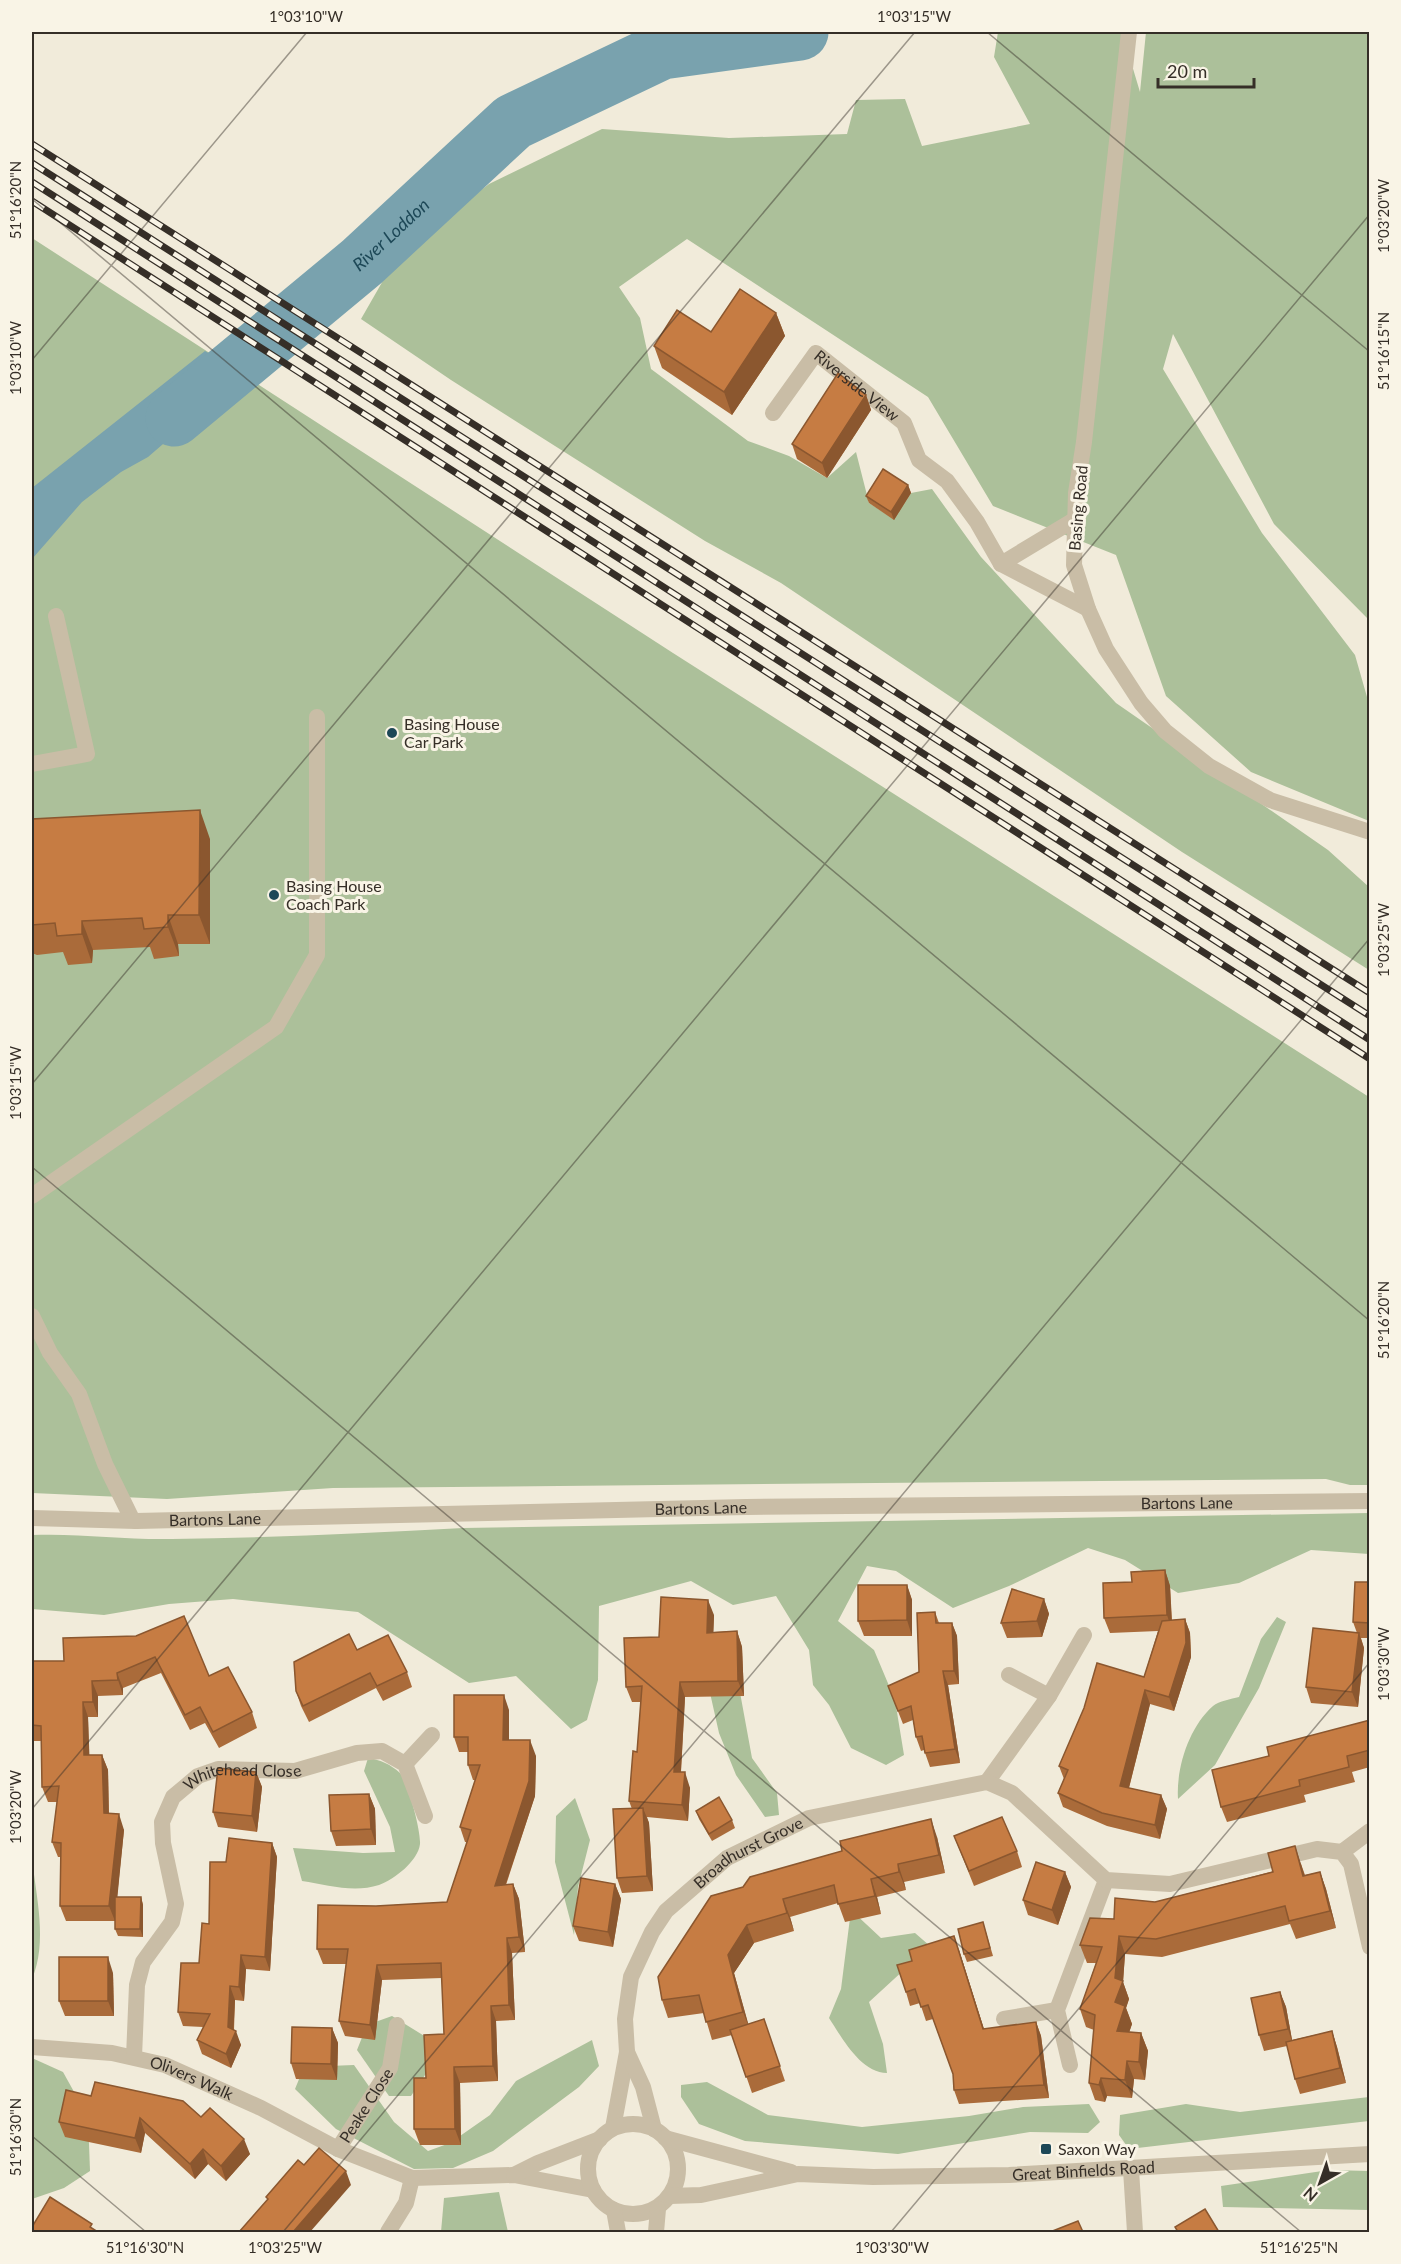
<svg xmlns="http://www.w3.org/2000/svg" width="1401" height="2264" font-family="Lato,sans-serif">
<style>
.green{fill:#acc09a}
.water{fill:#79a2ae}
.lines{fill:none;stroke-linecap:round;stroke-linejoin:round}
.river{stroke:#79a2ae;stroke-width:57}
.service{stroke:#c9bda6;stroke-width:16}
.minor{stroke:#c9bda6;stroke-width:16}
.tertiary{stroke:#c9bda6;stroke-width:16}
.rail-casing{stroke:#352e27;stroke-width:7}
.rail{stroke:#f9f4e6;stroke-width:4.5;stroke-dasharray:14;stroke-linecap:butt}
.wall{fill:#aa6b3a}
.shaded-wall{fill:#8b572f}
.building{fill:#c67c43;stroke:#8b572f;stroke-width:1.5}
.ticks{fill:none;stroke:#352e27;stroke-width:1.5;stroke-opacity:0.45}
.poi-dot{fill:#1d4857;stroke:#f9f4e6;stroke-width:2}
.labels{text-anchor:middle;stroke-width:6;stroke-linejoin:round;paint-order:stroke}
.street-label{font-size:16px;fill:#352e27;stroke:#f9f4e6}
.poi-label{font-size:16px;fill:#352e27;stroke:#f9f4e6;text-anchor:start}
.water-label{font-size:18px;font-style:italic;fill:#1d4857;stroke:#f9f4e6}
.neatline{fill:none;stroke:#352e27;stroke-width:2}
.ticks-label{font-size:15px;text-anchor:middle;fill:#352e27}
</style>
<rect width="100%" height="100%" fill="#f1ebda"/>
<g class="green">
<path d="M998,32h124l18,60 6,-60h223v588l-95,-96 -101,-190 -10,35 99,164 93,122 14,49v117l-118,-49 -85,-76 -50,-141 -123,-49 -65,-109 -241,-158 -68,48 21,31 11,51 97,72 41,15 38,22 29,-26 13,51 25,16 17,-26 21,-4 49,68 135,146 212,147 41,37v83l-187,-118 -401,-269 -76,-42 -254,-161 -90,-61 39,-68 89,-67 113,-55 127,9 118,-4 9,-34 49,-1 17,47 108,-22 -36,-67z"/>
<path d="M32,238l641,415 696,444v388h-19l-24,-6 -993,9 -166,11 -135,-6z"/>
<path d="M1369,1513v41l-58,-4 -72,33 -61,10 -53,-33 -37,-12 -79,38 -56,22 -57,-37 -29,-5 -29,55 36,29 21,50 9,55 -18,10 -35,-17 -22,-43 -16,-20 -4,-35 -33,-54 -43,9 -42,-24 -92,25 -1,74 -11,40 -16,9 -55,-53 -47,7 -111,-71 -125,-13 -64,5 -65,11 -72,-6v-74c47,-2 93,5 140,4 98,-1 194,-6 291,-11z"/>
<path d="M1277,1617l9,5 -27,66 -44,77 -37,34c-2,-31 11,-72 35,-93 6,-5 18,-7 26,-9l22,-58z"/>
<path d="M708,1684l31,3 13,71 25,35 2,22 -14,2 -29,-42 -17,-42z"/>
<path d="M368,1758c13,2 22,6 32,15 8,9 21,58 20,71 -2,17 -25,35 -41,41 -25,8 -52,0 -77,-4l-9,-33 70,5 32,-1 -5,-25 -26,-56z"/>
<path d="M575,1798l15,42 -12,47 -4,48 -19,-73 1,-46z"/>
<path d="M32,1858c4,39 16,84 0,121z"/>
<path d="M851,1910l30,28 34,-5 15,13 -61,56 14,42 4,29c-26,0 -45,-35 -58,-55l12,-29z"/>
<path d="M392,2016l34,21 1,35 -16,24h-22l-32,-46 10,-25z"/>
<path d="M592,2040l7,26 -20,21 -86,64 -40,17 -39,1 -78,-40 -41,-40 9,-22 50,-2 40,57 34,29 22,-8 40,-28 26,-34z"/>
<path d="M32,2058l31,14 25,45 2,54 -26,17 -32,11z"/>
<path d="M707,2082l61,33 94,12 107,-11 54,-9 66,-3 11,18 -12,11 -58,-1 -132,22 -153,-13 -46,-17 -18,-27v-12z"/>
<path d="M1369,2097v24l-240,28 -10,-14 1,-20 66,-11 54,8z"/>
<path d="M1329,2170l40,1v39l-146,-3 -2,-21z"/>
<path d="M499,2192l9,40h-67l3,-34z"/>
</g>
<path class="water" d="M205,351l39,23 -96,83 -27,15 -39,30 -50,57v-71z"/>
<g class="lines">
<path class="river" id="s1" d="M174,418l188,-156 151,-140 149,-71 138,-19"/>
<g class="service">
<path id="s2" d="M773,413l43,-60 88,70 15,37 28,21 30,41 24,42 87,45"/>
<path d="M1001,564l73,-44"/>
<path d="M32,764l55,-10 -31,-138"/>
<path d="M32,1196l244,-169 41,-72v-238"/>
<path d="M32,1316l18,37 29,41 26,70 27,55 4,2"/>
</g>
<g class="minor">
<path id="s3" d="M32,1518l104,3 610,-14 624,-6"/>
<path d="M1009,1675l40,21"/>
<path d="M405,1764l27,-29"/>
<path d="M987,1782l62,-86 35,-61"/>
<path d="M1342,1852l28,-21"/>
<path d="M1004,2019l53,-9"/>
<path id="s4" d="M32,2047l80,6 53,12 96,43 77,41 74,29 102,-3 79,15"/>
<path id="s5" d="M134,2057l3,-72 6,-23 29,-40 4,-18 -13,-61 -1,-21 11,-25 25,-21 20,-7 77,2 62,-18 25,-2 23,13 20,52"/>
<path d="M1070,2065l-13,-55 49,-130"/>
<path d="M613,2128l14,-76"/>
<path id="s6" d="M654,2129l-11,-42 -16,-35 -2,-33 6,-42 21,-45 14,-21 61,-53 82,-40 178,-36 25,11 94,87 64,4 147,-35 25,3 9,12 19,83"/>
<path id="s7" d="M338,2149l52,-81 7,-43"/>
<path d="M1131,2170l4,62"/>
<path d="M514,2175l24,-12 62,-24"/>
<path d="M388,2232l18,-29 6,-25"/>
</g>
<g class="tertiary">
<path d="M1129,32l-45,410 -8,51 -2,72 14,44 18,40 35,54 24,28 44,35 61,34 100,32"/>
<circle cx="633" cy="2169" r="45"/>
<path d="M665,2138l126,34"/>
<path id="s8" d="M670,2196l31,-1 97,-21 75,3 136,-2 361,-21"/>
<path d="M614,2210l4,22"/>
<path d="M656,2232l2,-23"/>
</g>
<defs>
<g id="rail">
<path d="M32,144l1338,849"/>
<path d="M32,163l1338,853"/>
<path d="M32,182l1338,858"/>
<path d="M32,201l1338,858"/>
</g>
</defs>
<use href="#rail" class="rail-casing"/>
<use href="#rail" class="rail"/>
</g>
<g class="wall">
<path d="M776,313l9,23 -53,79 -70,-47 -8,-22 57,-14z"/>
<path d="M866,395l5,15 -44,68 -30,-19 -5,-15z"/>
<path d="M908,485l3,8 -17,27 -25,-17 -3,-7z"/>
<path d="M32,819l178,20v105h-32l1,12 -25,3 -4,-12 -57,3 -1,13 -24,2 -5,-13 -26,3 -5,-2z"/>
<path d="M1165,1570l5,16 2,34 13,-1 5,14 1,24 -17,54 -24,-7 -21,84 32,7 6,14 -7,30 -53,-13 -44,-19 -5,-14 6,-14 -5,-13 85,-89 14,-46 -48,2 -6,-15 28,-36z"/>
<path d="M1370,1582v56h-9l3,10 -6,59 -47,-4 -5,-16 51,-54 -4,-11z"/>
<path d="M907,1585l5,15v36h-48l-6,-15z"/>
<path d="M1044,1599l5,15 -7,23 -35,1 -6,-15z"/>
<path d="M935,1612l4,11h13l5,13 2,48 -11,1 12,78 -30,4 -6,-17 -3,1 -5,-14 -3,-17 -10,4 -15,-38 31,-14z"/>
<path d="M714,1615l-1,17 24,-1 5,16 2,49 -59,1 -4,75 9,16 -2,33 -41,-4 2,6 4,68 -31,2 -5,-15 15,-69 -3,-8 8,-49 4,-50h-9l-6,-15 33,-50z"/>
<path d="M136,1636l73,40 43,36 5,16 -38,20 -14,-25 -15,7 -29,-57 -38,15v7l-25,1v21h-10l1,38h13l6,15 1,43 15,17 -7,67h24l2,8v32l-25,-1 -3,-7v-8h-49l-6,-15 1,-49h-3l-6,-15 5,-40h-9l-6,-15 -1,-46h-9v-80h32z"/>
<path d="M357,1650l50,22 5,15 -29,14 -7,-13 -67,34 -8,-16 -5,-15z"/>
<path d="M509,1710v30l27,16 -1,40 -29,89 7,-1 6,15 6,53 -13,1 3,67 -19,1 2,60 -38,2 1,62h-41l-6,-16 12,-51 18,-44 -2,-56 -60,2 -7,60 -30,-4 -6,-15 7,-57h-23l-6,-15 59,-43 71,-4 20,-60h-2l-5,-15 15,-47h-2l-5,-15v-13h-9l-5,-15z"/>
<path d="M1370,1720v47l-18,5 3,10 -51,13 2,7 -79,20 -6,-15 48,-51z"/>
<path d="M256,1772l6,15 -5,45 -39,-5 -5,-15z"/>
<path d="M369,1794l6,15 1,36 -40,1 -5,-15z"/>
<path d="M696,1811l36,9 3,8 -23,13 -13,-22z"/>
<path d="M954,1836l63,15 5,16 -48,19z"/>
<path d="M937,1837l8,36 -41,9 2,8 -29,7 4,17 -36,8 -7,-19 -48,14 4,14 -40,12 -20,30 14,51 16,-5 21,62 -33,12 -20,-58 -20,5 -8,-27 -36,5 -6,-18 49,-104z"/>
<path d="M272,1843l5,14 -7,114 -24,-2 -2,32 -9,-1 -1,30 7,15 -10,23 -29,-14 -5,-14 6,-13 -20,-1 -5,-14 21,-49 10,-39 17,-62z"/>
<path d="M1301,1864l4,11 15,-3 6,17 10,39 -40,11 -6,-15 -128,33 -37,-3 -2,28 6,17 -3,9 6,16 -3,8 12,1 7,18 -3,29 -11,-1 -2,19 -25,-2 -2,6 -10,-2 -6,-17 5,-53 -8,-3 -6,-18 16,-46h-9l-7,-18 34,-26 41,-17z"/>
<path d="M1065,1872l6,15 -13,38 -30,-10 -5,-15z"/>
<path d="M615,1884l6,15 -8,48 -34,-6 -6,-15z"/>
<path d="M983,1922l10,34 -26,6 -3,-8z"/>
<path d="M959,1950l25,79 52,-7 5,14 8,62 -90,6 -5,-14 -1,-16 -20,-55 -7,2 -6,-18 -10,3 -4,-14z"/>
<path d="M113,1973l1,43h-49l-6,-15z"/>
<path d="M1280,1992l6,15 6,33 40,-9 5,16 9,36 -46,11 -5,-15 -8,-33 -23,5 -5,-16z"/>
<path d="M332,2028l6,15 -1,37 -41,-1 -5,-16z"/>
<path d="M91,2096l110,21 49,37 -24,27 -18,-17 -13,15 -50,-46 -4,20 -76,-16 -6,-15z"/>
</g>
<g class="shaded-wall">
<path d="M776,313l9,23 -53,79 -8,-23z"/>
<path d="M866,395l5,15 -44,68 -5,-15z"/>
<path d="M908,485l3,8 -17,27 -3,-8z"/>
<path d="M200,810l10,29v105l-11,-29z"/>
<path d="M168,915l10,29 1,12 -11,-29z"/>
<path d="M82,921l11,29 -1,13 -10,-29z"/>
<path d="M1165,1570l5,16 2,44 -5,-15z"/>
<path d="M907,1585l5,15v36l-5,-16z"/>
<path d="M1044,1599l5,15 -7,23 -5,-16z"/>
<path d="M708,1600l6,15 -1,33 -6,-15z"/>
<path d="M1185,1619l5,14 1,24 -17,54 -5,-14z"/>
<path d="M952,1623l5,13 2,48 -5,-13z"/>
<path d="M737,1631l5,16 2,49 -6,-15z"/>
<path d="M1359,1633l5,15 -6,59 -6,-15z"/>
<path d="M943,1671l5,14 12,78 -5,-14z"/>
<path d="M117,1673l6,15v7l-5,-15z"/>
<path d="M92,1681l6,15v21l-5,-15z"/>
<path d="M680,1682l5,15 -5,90 -6,-15z"/>
<path d="M1145,1690l5,14 -24,95 -6,-13z"/>
<path d="M504,1695l5,15v45l-6,-15z"/>
<path d="M83,1702l5,15 2,54 -6,-16z"/>
<path d="M530,1740l6,16 -1,40 -35,105 -5,-15z"/>
<path d="M102,1755l6,15 1,58 -5,-15z"/>
<path d="M256,1772l6,15 -5,45 -5,-16z"/>
<path d="M685,1772l5,16 -2,33 -6,-16z"/>
<path d="M369,1794l6,15 1,36 -5,-16z"/>
<path d="M1161,1795l6,14 -7,30 -5,-14z"/>
<path d="M643,1808l6,15 4,68 -6,-15z"/>
<path d="M119,1814l5,16 -9,91 -6,-15z"/>
<path d="M931,1819l6,18 8,36 -6,-18z"/>
<path d="M272,1843l5,14 -7,114 -5,-14z"/>
<path d="M1295,1846l6,18 9,30 -7,-18z"/>
<path d="M898,1864l6,18 2,8 -7,-18z"/>
<path d="M1065,1872l6,15 -13,38 -6,-15z"/>
<path d="M1320,1872l6,17 10,39 -6,-17z"/>
<path d="M871,1879l6,18 4,17 -6,-18z"/>
<path d="M513,1884l6,15 6,53 -6,-15z"/>
<path d="M615,1884l6,15 -8,48 -5,-15z"/>
<path d="M141,1897l2,8v32l-3,-8z"/>
<path d="M783,1899l7,18 4,14 -7,-18z"/>
<path d="M747,1925l7,18 -20,30 16,57 -7,-18 -15,-57z"/>
<path d="M954,1936l5,14 29,92 -5,-13z"/>
<path d="M1119,1936l6,18 -2,28 6,17 -3,9 6,16 -8,24 -7,-17 -2,-29v-24z"/>
<path d="M507,1938l5,15 3,67 -6,-15z"/>
<path d="M241,1955l5,14 -2,32 -5,-14z"/>
<path d="M108,1957l5,16 1,43 -6,-15z"/>
<path d="M377,1965l5,15 -7,60 -5,-15z"/>
<path d="M230,1986l5,14 -2,38 3,-7 5,14 -10,23 -5,-14z"/>
<path d="M1280,1992l6,15 7,38 -5,-16z"/>
<path d="M491,2006l5,15 2,60 -5,-15z"/>
<path d="M1036,2022l5,14 8,62 -5,-13z"/>
<path d="M332,2028l6,15 -1,37 -6,-16z"/>
<path d="M1332,2031l5,16 9,36 -6,-15z"/>
<path d="M1141,2033l7,18 -3,29 -6,-18z"/>
<path d="M1127,2061l7,18 -2,19 -7,-18z"/>
<path d="M454,2067l6,16 1,62 -6,-16z"/>
<path d="M1101,2078l6,18 -2,6 -6,-17z"/>
<path d="M140,2118l5,15 -4,20 -6,-15z"/>
<path d="M244,2139l6,15 -24,27 -5,-15z"/>
<path d="M203,2149l5,15 -13,15 -5,-15z"/>
<path d="M346,2171l5,14 -41,47h-18z"/>
</g>
<g class="building">
<path d="M740,289l36,24 -52,79 -70,-46 23,-36 34,22z"/>
<path d="M838,373l28,22 -44,68 -30,-19z"/>
<path d="M883,469l25,16 -17,27 -25,-16z"/>
<path d="M200,810l-1,105h-31v12l-24,2 -2,-11 -60,3v13l-25,2 -2,-13 -23,2v-106z"/>
<path d="M1165,1570l2,45 -63,3 -1,-35 29,-1 -1,-10z"/>
<path d="M1355,1582h15v41l-17,-1z"/>
<path d="M858,1585h49v35l-49,1z"/>
<path d="M1012,1589l32,10 -7,22 -36,2z"/>
<path d="M661,1597l47,3 -1,33 30,-2 1,50 -58,1 -6,90h11l-3,33 -53,-4 4,-50 4,1 5,-66 -16,1 -2,-49 35,-1z"/>
<path d="M935,1612l1,11h16l2,48h-11l12,78 -30,4 -3,-17 -6,1 -5,-31 -13,5 -10,-25 31,-14 -2,-59z"/>
<path d="M184,1616l25,60 19,-9 24,45 -39,20 -13,-25 -15,8 -30,-58 -38,16 1,7 -26,1 1,21h-10l1,53h18l2,58 15,1 -10,92h-49l1,-63 -9,-1 7,-56 -17,1 -1,-61 -9,-1v-64h32l-1,-23 73,-2z"/>
<path d="M1185,1619l1,24 -17,54 -24,-7 -25,96 41,9 -6,30 -53,-12 -44,-20 10,-23 -9,-4 25,-58 13,-45 47,14 18,-56z"/>
<path d="M1313,1628l46,5 -7,59 -46,-5z"/>
<path d="M349,1634l8,16 31,-15 19,37 -30,14 -7,-13 -67,33 -7,-15 -2,-29z"/>
<path d="M454,1695h50l-1,45h27l-1,41 -34,105 18,-2 6,53 -12,1 2,67 -18,1 2,60 -39,1 1,62h-41v-51h12l-2,-43 20,-1 -3,-71 -64,2 -7,60 -31,-4 9,-72h-31l1,-44 58,1 71,-4 24,-72 -11,-3 20,-62h-12v-28h-14z"/>
<path d="M1370,1720v30l-23,6 2,11 -50,13 1,6 -79,21 -9,-37 57,-14 -2,-9z"/>
<path d="M218,1768l38,4 -4,44 -39,-4z"/>
<path d="M369,1794l2,35 -40,2 -2,-36z"/>
<path d="M719,1797l13,23 -23,14 -13,-23z"/>
<path d="M643,1808l4,68 -30,2 -4,-69z"/>
<path d="M1002,1817l15,34 -48,20 -15,-35z"/>
<path d="M931,1819l8,36 -41,9 1,8 -28,7 4,17 -37,8 -4,-19 -51,14 4,14 -40,12 -19,30 15,57 -37,10 -7,-27 -37,5 -4,-23 53,-81 32,-9 7,-10 92,-26 -2,-10z"/>
<path d="M229,1838l43,5 -7,114 -24,-2 -2,32 -9,-1 -2,41 8,4 -10,23 -29,-14 13,-26 -32,-2 3,-49h18l3,-40 7,1 1,-62h16z"/>
<path d="M1295,1846l8,30 17,-4 10,39 -41,10 -4,-15 -129,33 -37,-3 -4,42 8,3 -8,21 10,4 -8,25 24,2 -2,29 -12,-1 -2,19 -24,-2 -2,7 -10,-2 6,-68 -15,-6 22,-62 -22,-2 10,-27 24,1 1,-21 40,4 118,-30 -5,-19z"/>
<path d="M1036,1862l29,10 -13,38 -29,-10z"/>
<path d="M581,1878l34,6 -7,48 -35,-6z"/>
<path d="M115,1897h26l-1,32h-25z"/>
<path d="M983,1922l7,26 -26,6 -6,-25z"/>
<path d="M954,1936l29,93 53,-7 8,63 -90,5 -1,-16 -25,-69 -7,2 -6,-18 -9,3 -9,-27 15,-4 -3,-11z"/>
<rect x="59" y="1957" width="49" height="44"/>
<path d="M1280,1992l8,37 -29,6 -8,-37z"/>
<path d="M764,2019l16,47 -34,11 -16,-47z"/>
<path d="M292,2027l40,1 -1,36 -40,-1z"/>
<path d="M1332,2031l8,37 -45,11 -9,-37z"/>
<path d="M95,2082l88,19 18,16 9,-9 34,31 -23,27 -18,-17 -13,15 -50,-46 -5,20 -76,-16 7,-32 25,6z"/>
<path d="M319,2148l27,23 -53,61h-54l29,-33 -2,-2 32,-37 6,5z"/>
<path d="M50,2197l42,27 -2,3 8,5h-66v-5z"/>
<path d="M1205,2209l14,23h-41l-3,-5z"/>
<path d="M1078,2221l5,11h-33z"/>
</g>
<path class="ticks" d="M987,32l383,320M32,199l1338,1122M32,360l275,-328M32,1084l883,-1052M32,1167l1269,1065M32,1809l1338,-1595M32,2136l114,96M283,2232l1087,-1294M891,2232l479,-570"/>
<g class="poi-dot">
<circle cx="392" cy="733" r="6"/>
<circle cx="274" cy="895" r="6"/>
<rect x="1040" y="2143" width="12" height="12" rx="3"/>
</g>
<g class="labels">
<g class="street-label">
<text dy="6" stroke="none"><textPath href="#s2" startOffset="126">Riverside View</textPath></text>
<text transform="translate(1078 508) rotate(-85)" y="6">Basing Road</text>
<text dy="6" stroke="none"><textPath href="#s3" startOffset="1155">Bartons Lane</textPath></text>
<text dy="6" stroke="none"><textPath href="#s3" startOffset="669">Bartons Lane</textPath></text>
<text dy="6" stroke="none"><textPath href="#s3" startOffset="183">Bartons Lane</textPath></text>
<text dy="6" stroke="none"><textPath href="#s5" startOffset="351">Whitehead Close</textPath></text>
<text dy="6" stroke="none"><textPath href="#s6" startOffset="334">Broadhurst Grove</textPath></text>
<text dy="6" stroke="none"><textPath href="#s4" startOffset="164">Olivers Walk</textPath></text>
<text dy="6" stroke="none"><textPath href="#s7" startOffset="52">Peake Close</textPath></text>
<text dy="6" stroke="none"><textPath href="#s8" startOffset="416">Great Binfields Road</textPath></text>
</g>
<g class="poi-label">
<text x="404" y="730">Basing House<tspan x="404" dy="18">Car Park</tspan></text>
<text x="286" y="892">Basing House<tspan x="286" dy="18">Coach Park</tspan></text>
<text x="1058" y="2155">Saxon Way</text>
</g>
<g class="water-label">
<text dy="6" stroke="none"><textPath href="#s1" startOffset="284">River Loddon</textPath></text>
</g>
</g>
<rect width="1401" height="2264" fill="none" stroke="#f9f4e6" stroke-width="66"/>
<g transform="translate(1320 2183) rotate(220)" stroke="#f9f4e6" stroke-width="4.5" paint-order="stroke">
<path d="M0-4.5L10 22L0 15L-10 22Z" fill="#352e27"/>
<text y="-9" font-size="16" font-weight="bold" text-anchor="middle" fill="#352e27">N</text>
</g>
<path d="M1158 78v9h96v-9" fill="none" stroke="#352e27" stroke-width="3"/>
<text x="1167" y="78" font-size="18" fill="#352e27" stroke="#f9f4e6" stroke-width="4.5" paint-order="stroke">20 m</text>
<rect x="33" y="33" width="1335" height="2198" class="neatline"/>
<g class="ticks-label">
<text x="306" y="22">1°03'10"W</text>
<text x="914" y="22">1°03'15"W</text>
<text transform="translate(16 200) rotate(-90)" y="5">51°16'20"N</text>
<text transform="translate(1384 216) rotate(-90)" y="5">1°03'20"W</text>
<text transform="translate(1384 351) rotate(-90)" y="5">51°16'15"N</text>
<text transform="translate(16 358) rotate(-90)" y="5">1°03'10"W</text>
<text transform="translate(1384 940) rotate(-90)" y="5">1°03'25"W</text>
<text transform="translate(16 1083) rotate(-90)" y="5">1°03'15"W</text>
<text transform="translate(1384 1320) rotate(-90)" y="5">51°16'20"N</text>
<text transform="translate(1384 1664) rotate(-90)" y="5">1°03'30"W</text>
<text transform="translate(16 1807) rotate(-90)" y="5">1°03'20"W</text>
<text transform="translate(16 2137) rotate(-90)" y="5">51°16'30"N</text>
<text x="145" y="2253">51°16'30"N</text>
<text x="285" y="2253">1°03'25"W</text>
<text x="892" y="2253">1°03'30"W</text>
<text x="1299" y="2253">51°16'25"N</text>
</g>
</svg>
